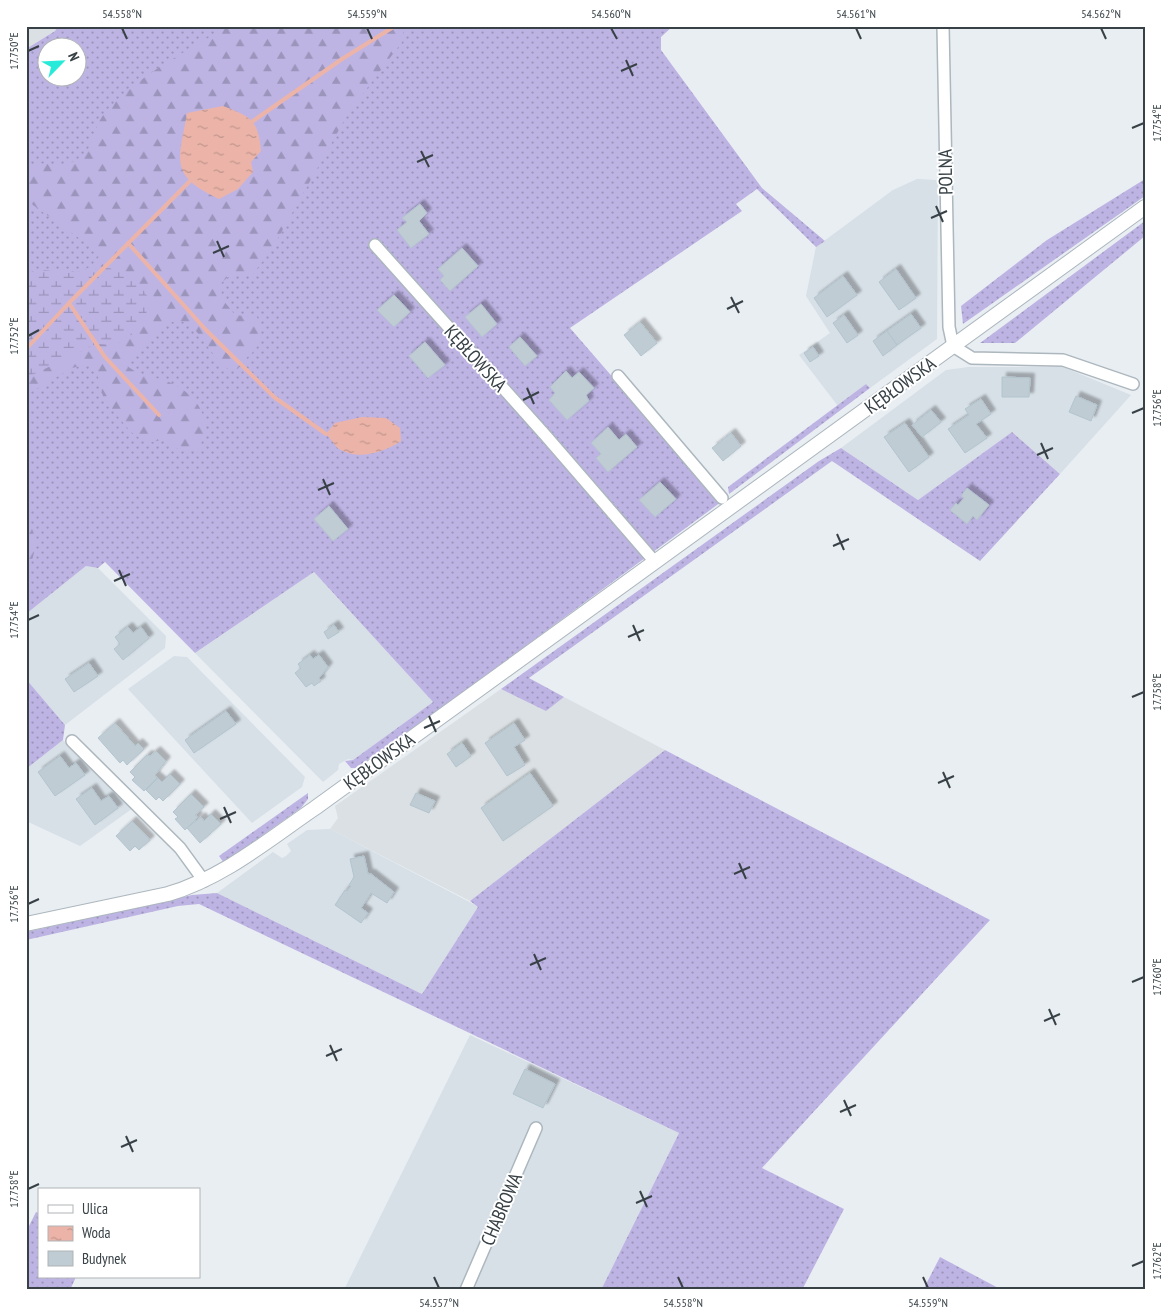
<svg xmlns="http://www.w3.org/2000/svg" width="1171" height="1316" font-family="'PT Sans Narrow',sans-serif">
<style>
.residential{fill:#d7e0e7}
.industrial{fill:#dae0e3}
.grass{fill:url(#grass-dots);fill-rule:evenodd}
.forest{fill:url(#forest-firs)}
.wetland{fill:url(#wetland-marsh)}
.water{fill:url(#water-ripples)}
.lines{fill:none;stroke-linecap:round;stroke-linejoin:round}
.stream{stroke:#ecb4a9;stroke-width:4}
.building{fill:#bfccd4;stroke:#b2c4ce;filter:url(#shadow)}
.minor-casing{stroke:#acb7be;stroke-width:14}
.tertiary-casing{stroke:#acb7be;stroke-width:16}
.minor{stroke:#fff;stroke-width:11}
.tertiary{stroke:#fff;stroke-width:14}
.ticks{fill:none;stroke:#374146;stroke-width:2}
.labels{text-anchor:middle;stroke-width:4;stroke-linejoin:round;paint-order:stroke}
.street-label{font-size:19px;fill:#374146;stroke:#fff}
.neatline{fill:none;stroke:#374146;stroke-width:2}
.ticks-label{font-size:12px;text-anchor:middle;fill:#374146}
</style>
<defs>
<pattern id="grass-dots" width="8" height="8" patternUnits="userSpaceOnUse" patternTransform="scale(1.25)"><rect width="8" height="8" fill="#beb4e4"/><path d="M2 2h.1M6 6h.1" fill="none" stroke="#9b94bb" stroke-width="1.8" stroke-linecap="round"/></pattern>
<pattern id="forest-firs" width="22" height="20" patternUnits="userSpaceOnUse" patternTransform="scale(1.25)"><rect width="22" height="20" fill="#beb4e4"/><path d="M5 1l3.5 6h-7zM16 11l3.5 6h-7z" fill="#9b94bb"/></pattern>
<pattern id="wetland-marsh" width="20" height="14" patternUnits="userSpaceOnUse" patternTransform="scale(1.25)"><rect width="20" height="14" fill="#beb4e4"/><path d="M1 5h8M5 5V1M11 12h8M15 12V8" fill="none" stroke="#9b94bb"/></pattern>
<pattern id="water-ripples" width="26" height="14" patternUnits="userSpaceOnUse" patternTransform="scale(1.25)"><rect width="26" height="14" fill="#ecb4a9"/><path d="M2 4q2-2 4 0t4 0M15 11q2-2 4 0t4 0" fill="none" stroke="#c0948b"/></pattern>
<filter id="shadow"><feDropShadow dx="4.5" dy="-4.5" stdDeviation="1" flood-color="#0004"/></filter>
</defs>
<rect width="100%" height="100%" fill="#e9eef3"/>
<g class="residential">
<path d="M917,179l21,1 -1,159 -67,49 -4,-4 -28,22 -39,-51 31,-22 -24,-37 10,-49 77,-57z"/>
<path d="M968,367h95l68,28 -71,79 -48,-42 -94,68 -77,-52 105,-78z"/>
<path d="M86,566l12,2 68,68 -1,12 -100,77 -39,-46v-65z"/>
<path d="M314,572l119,130 -80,58 -5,-1 -9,5 -1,6 -15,12 -128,-129z"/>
<path d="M174,656l13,1 118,120 -3,10 -50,36 -124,-134z"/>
<path d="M63,740l70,68 -53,38 -54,-25v-52z"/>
<path d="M330,829l149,78 -57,87 -205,-101 56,-41 9,6 4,-2 5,-5 -4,-7 20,-14z"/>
<path d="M470,1035l209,98 -78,157h-257z"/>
</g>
<g class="industrial">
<path d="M26,26h32l-3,5 -29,18z"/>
<path d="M501,689l45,21 18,-13 101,53 -195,151 -140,-72 8,-11 -3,-12z"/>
</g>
<g class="grass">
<path d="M58,26h615l-12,11v13l101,138 63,53 -9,6 -59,-58 -21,15 6,7 -172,117 151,174 -281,207 -84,59h-5l-6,-7 8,-1 80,-58 -119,-130 -119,81 -90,-91 -7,6 -12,-2 -60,48v-565l29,-18zM48,48h30v30h-30z"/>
<path d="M1145,179v17l-182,128 -2,-18 86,-66z"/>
<path d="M1145,221v15l-130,107h-35z"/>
<path d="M866,384l4,4 -141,106 -1,-7z"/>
<path d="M1012,432l48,42 -80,87 -148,-100 -303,217 35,19 -18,14 -45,-22 318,-228 22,-13 77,52z"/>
<path d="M26,679l39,46 -2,15 -37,29z"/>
<path d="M665,750l325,170 -228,248 82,41 -42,81h-201l78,-157 -480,-229 -21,2 -152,34v-8l166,-37 25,-2 205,101 56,-87 -8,-6z"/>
<path d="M308,793v6l-7,9 -77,55 -5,-7z"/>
<path d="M36,1212l3,1v64h37l-6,13h-44v-58z"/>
<path d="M940,1257l62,33h-79z"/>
</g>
<g class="forest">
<path d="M228,26h176l-2,16 -53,70 -76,135 -20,27 -25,3 -8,7 3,16 12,15 22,2c3,12 6,26 -5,36 -6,5 -7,5 -9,13l-13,4c-28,-16 -38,-79 -78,-32 -9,10 -21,15 -25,28 13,10 25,10 39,15 22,8 41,26 39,51 -1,6 -5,13 -7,18h-18l-18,-10 -15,3 -16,-11 -27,-32 -8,-31 -8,-5 -16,4 -46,27v-122c8,-1 16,-3 24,-3 26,0 32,10 51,-16l-75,-54v-33c16,-7 34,1 49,-6 20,-10 17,-32 29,-47 32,-38 82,-62 124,-88z"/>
<path d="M26,516c11,17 12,39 0,55z"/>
</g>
<path class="wetland" d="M93,266c33,3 39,8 58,35l-8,20 -10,13 -19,11 -18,-1 -70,34v-105l25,-3 24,4z"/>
<g class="water">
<path d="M223,106c28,11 35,13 38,45l-10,11 2,10 -15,17 -19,10c-51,-24 -40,-38 -32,-86z"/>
<path d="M362,417l24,1 14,10 1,13c-16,11 -43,20 -62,8 -4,-3 -9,-11 -13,-15l9,-11z"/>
</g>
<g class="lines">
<g class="stream">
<path d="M253,121l89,-62 53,-33"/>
<path d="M128,243l78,87 68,67 52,37"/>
<path d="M69,303l36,54 54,58"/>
<path d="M26,349l43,-46 121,-122"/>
</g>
</g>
<g class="building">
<path d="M420,204l7,9 -8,8 10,13 -18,14 -14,-18 10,-8 -5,-4z"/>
<path d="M462,248l16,18 -28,25 -10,-11 4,-4 -6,-7z"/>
<path d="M896,269l20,29 -17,12 -20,-28z"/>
<path d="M843,276l14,19 -30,22 -13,-19z"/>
<path d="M394,295l16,17 -16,15 -17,-17z"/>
<path d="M481,304l16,20 -15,13 -17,-20z"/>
<path d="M911,314l10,14 -24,17 -10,-14z"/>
<path d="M844,315l14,20 -11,8 -14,-20z"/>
<path d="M640,322l17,21 -16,13 -17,-21z"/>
<path d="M887,331l10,14 -14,11 -10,-15z"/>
<path d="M520,337l17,19 -12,10 -16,-19z"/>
<path d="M425,342l20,23 -17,13 -19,-22z"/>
<path d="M813,347l6,9 -9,6 -6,-9z"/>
<path d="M566,371l6,7 7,-6 15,16 -8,7 3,6 -22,19 -18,-20 6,-7 -5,-6z"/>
<path d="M1002,377l28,1 -1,19h-27z"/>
<path d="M1076,396l21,9 -6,16 -22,-9z"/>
<path d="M981,399l10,15 -15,10 11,14 -22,15 -17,-24 21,-14 -4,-6z"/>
<path d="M931,410l10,12 -19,15 -10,-12z"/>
<path d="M905,423l24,34 -20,15 -25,-35z"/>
<path d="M608,427l11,13 7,-6 11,13 -29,25 -12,-14 5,-4 -10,-11z"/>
<path d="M731,433l10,13 -18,15 -11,-13z"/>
<path d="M660,482l16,17 -21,18 -16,-17z"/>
<path d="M967,488l22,17 -12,15 -4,-4 -6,8 -17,-14 6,-7 2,2 6,-7 -3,-2z"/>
<path d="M329,506l19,23 -15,12 -19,-22z"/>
<path d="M334,625l5,7 -11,7 -4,-7z"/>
<path d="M128,627l5,6 8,-6 8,11 -26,22 -9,-11 6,-5 -5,-7z"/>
<path d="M310,655l3,4 6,-4 9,12 -9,11 2,3 -7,5 -2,-3 -6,4 -11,-14 6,-5 -3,-4z"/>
<path d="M89,663l9,13 -24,16 -9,-13z"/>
<path d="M226,711l10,13 -42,29 -9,-13z"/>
<path d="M115,723l20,23 3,-3 6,6 -17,16 -4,-5 -3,3 -22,-25z"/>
<path d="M514,723l11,17 -11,7 11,18 -18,11 -22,-33z"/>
<path d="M462,743l9,13 -15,11 -9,-13z"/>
<path d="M156,751l10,10 -11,14 2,3 -13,13 -12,-11 3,-3 -5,-5 17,-17 3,1z"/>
<path d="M60,756l9,12 7,-5 9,12 -30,21 -17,-24z"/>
<path d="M530,773l23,33 -50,35 -22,-33z"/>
<path d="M170,774l10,10 -17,17 -4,-4 -3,3 -10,-10 12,-12 4,4z"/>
<path d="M92,788l9,13 8,-5 9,12 -23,17 -19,-26z"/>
<path d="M416,793l19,8 -6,12 -19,-8z"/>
<path d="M191,794l13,13 -9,8 3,2 -13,13 -10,-11 3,-2 -5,-5z"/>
<path d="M211,814l10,10 -21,19 -13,-15 14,-11 3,4z"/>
<path d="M132,821l18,19 -11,10 -4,-4 -5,5 -14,-15z"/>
<path d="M364,856l4,18h3l23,18 -7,11 -16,-10 -10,15 7,5 -7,10 -26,-18 10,-15 2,1 4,-5 -2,-1 5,-8 -4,-18z"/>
<path d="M525,1069l30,15 -12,24 -30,-14z"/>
</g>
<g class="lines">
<defs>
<g id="minor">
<path d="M943,26l6,301 4,19 19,12 91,2 70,24"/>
<path d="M375,245l171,191 109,126"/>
<path d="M618,376l104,122"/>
<path d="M72,741l108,107 24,33"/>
<path d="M466,1290l70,-162"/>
</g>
<path id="tertiary" d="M26,924l142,-30c55,-16 100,-54 147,-86l830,-601"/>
</defs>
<use href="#minor" class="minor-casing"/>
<use href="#tertiary" class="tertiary-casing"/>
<use href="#minor" class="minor"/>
<use href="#tertiary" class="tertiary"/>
</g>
<path class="ticks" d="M122,28l5,11M367,28l5,11M611,28l6,11M856,28l5,11M1101,28l5,11M28,51l11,-5M626,60l7,16M621,71l16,-7M1132,128l12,-5M421,151l8,16M417,162l16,-7M936,206l7,16M931,218l16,-7M217,241l7,16M213,253l16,-7M731,297l8,16M727,309l16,-8M28,336l11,-6M527,388l7,16M523,400l16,-8M1132,413l12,-5M1041,443l7,16M1037,455l16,-7M323,479l7,16M318,490l16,-7M837,534l7,16M833,546l16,-7M119,570l7,16M114,581l16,-7M28,620l11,-5M633,625l7,16M628,637l16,-7M1132,697l12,-5M429,716l7,16M424,728l16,-7M943,772l7,16M938,783l16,-7M224,807l7,16M220,819l16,-7M739,863l7,16M734,874l16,-7M28,904l11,-5M534,954l7,16M530,965l16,-7M1132,982l12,-5M1049,1009l7,16M1044,1021l16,-7M330,1045l7,16M326,1056l16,-7M844,1100l7,16M840,1112l16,-7M126,1136l7,16M121,1147l16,-7M28,1189l11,-5M640,1191l7,16M636,1203l16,-7M1132,1266l12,-5M434,1277l5,11M678,1277l5,11M923,1277l5,11"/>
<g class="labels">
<g class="street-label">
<text transform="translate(945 172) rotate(-91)" y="7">POLNA</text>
<text transform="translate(476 358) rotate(48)" y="7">KĘBŁOWSKA</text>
<text transform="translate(900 385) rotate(-36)" y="7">KĘBŁOWSKA</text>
<text transform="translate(379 761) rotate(-36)" y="7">KĘBŁOWSKA</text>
<text transform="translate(501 1209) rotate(-67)" y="7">CHABROWA</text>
</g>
</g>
<rect width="1171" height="1316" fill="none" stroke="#ffffff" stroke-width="55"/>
<rect x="38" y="1188" width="162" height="90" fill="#ffffff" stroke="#afb3b5"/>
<rect x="48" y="1205" width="25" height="8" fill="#ffffff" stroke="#afb3b5"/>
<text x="82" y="1214" font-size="15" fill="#374146">Ulica</text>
<rect x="48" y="1226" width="25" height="15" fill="url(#water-ripples)" stroke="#afb3b5"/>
<text x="82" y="1238" font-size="15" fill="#374146">Woda</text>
<rect x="48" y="1251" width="25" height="15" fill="#bfccd4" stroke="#afb3b5"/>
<text x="82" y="1264" font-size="15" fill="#374146">Budynek</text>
<g transform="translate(62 62) rotate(66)"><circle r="24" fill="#ffffff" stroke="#afb3b5"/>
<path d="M0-4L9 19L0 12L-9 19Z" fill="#27ebd8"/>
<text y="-8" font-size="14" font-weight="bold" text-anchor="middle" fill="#374146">N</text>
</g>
<rect x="28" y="28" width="1116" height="1260" class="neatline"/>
<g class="ticks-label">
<text x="122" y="18">54.558°N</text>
<text x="367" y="18">54.559°N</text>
<text x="611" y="18">54.560°N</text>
<text x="856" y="18">54.561°N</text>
<text x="1101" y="18">54.562°N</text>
<text transform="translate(14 51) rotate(-90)" y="4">17.750°E</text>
<text transform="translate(1157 123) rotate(-90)" y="4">17.754°E</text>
<text transform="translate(14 336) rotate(-90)" y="4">17.752°E</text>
<text transform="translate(1157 408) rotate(-90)" y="4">17.756°E</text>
<text transform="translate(14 620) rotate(-90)" y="4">17.754°E</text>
<text transform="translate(1157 692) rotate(-90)" y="4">17.758°E</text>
<text transform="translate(14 904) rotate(-90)" y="4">17.756°E</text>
<text transform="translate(1157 977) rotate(-90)" y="4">17.760°E</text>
<text transform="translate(14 1189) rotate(-90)" y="4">17.758°E</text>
<text transform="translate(1157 1261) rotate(-90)" y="4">17.762°E</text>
<text x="439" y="1307">54.557°N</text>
<text x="683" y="1307">54.558°N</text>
<text x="928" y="1307">54.559°N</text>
</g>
</svg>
